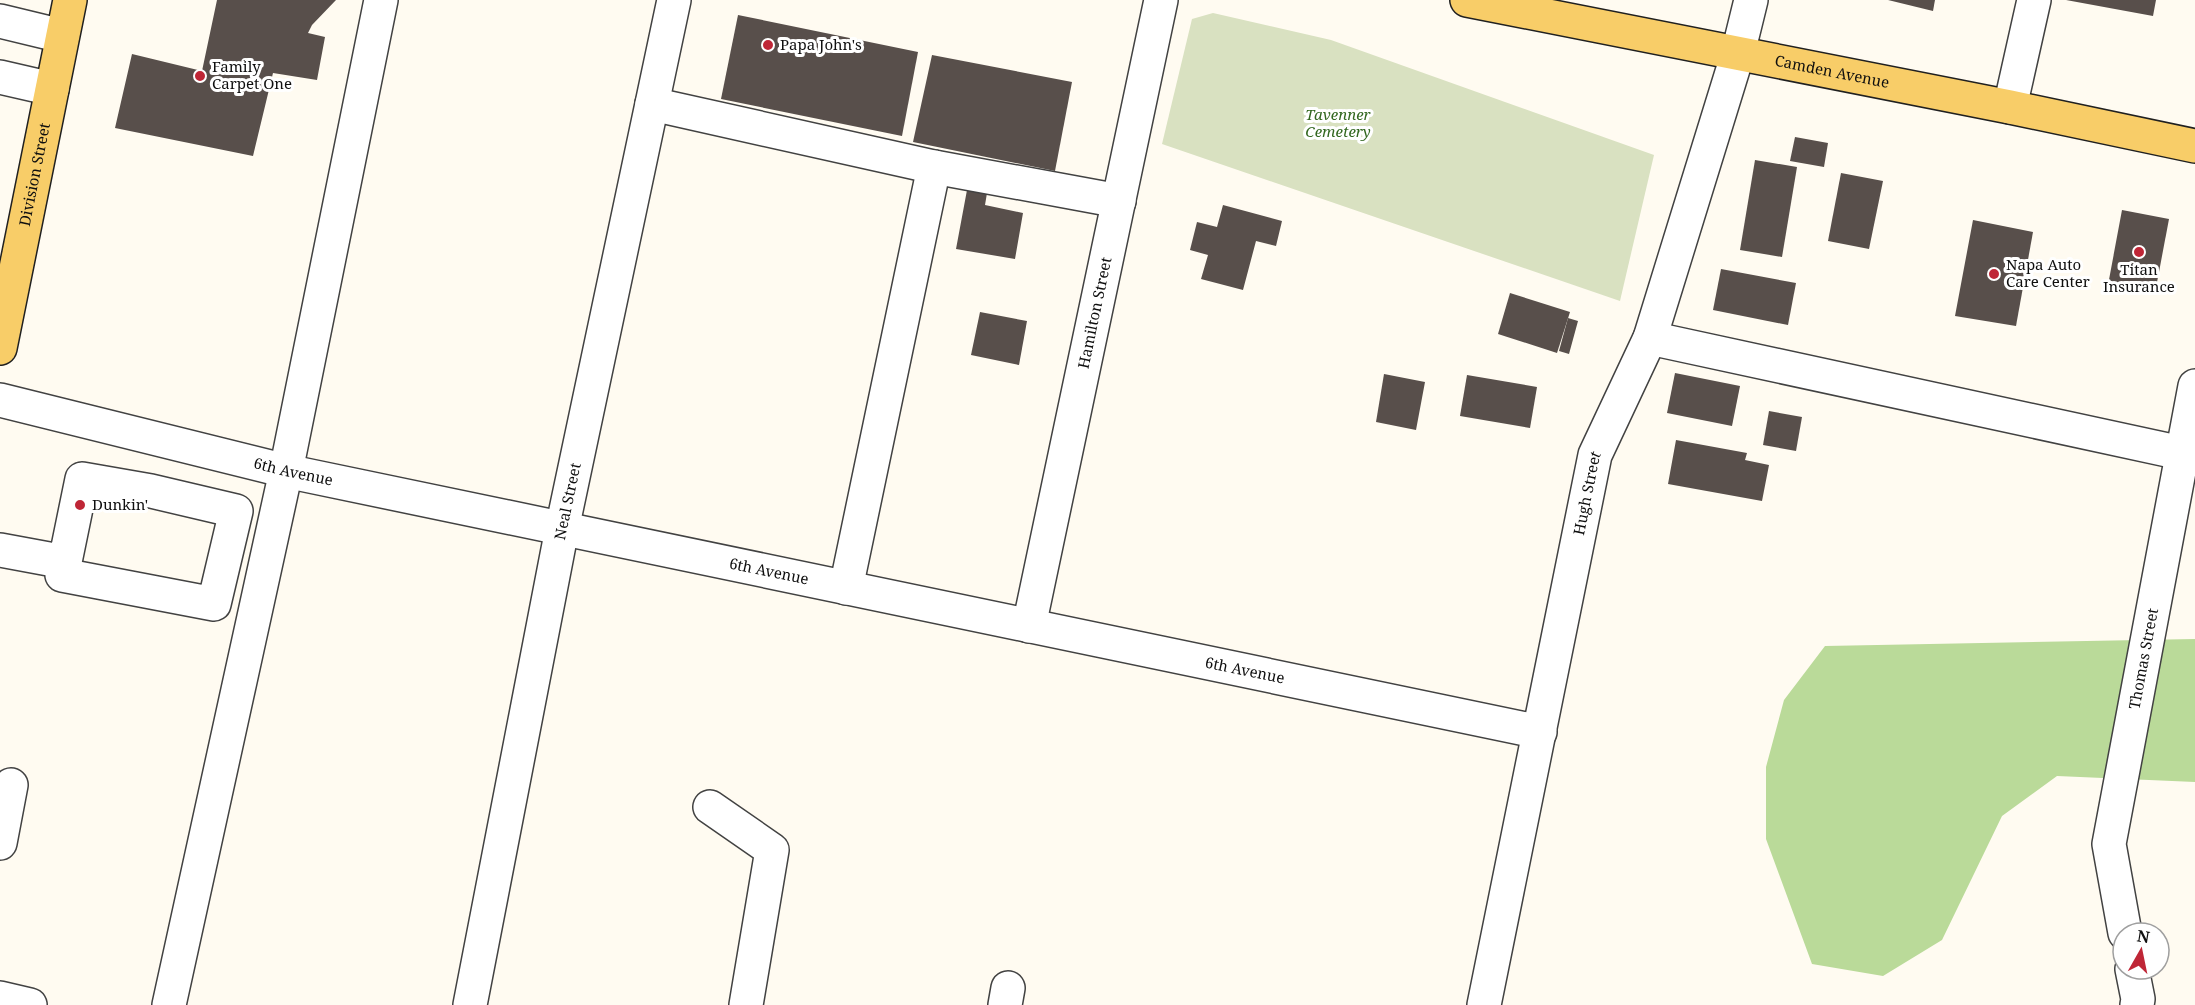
<svg xmlns="http://www.w3.org/2000/svg" width="2195" height="1005" font-family="'Noto Serif',serif">
<style>
.forest{fill:#bada99}
.cemetery{fill:#d9e1c1}
.building{fill:#584f4b}
.lines{fill:none;stroke-linecap:round;stroke-linejoin:round}
.minor-casing{stroke:#424242;stroke-width:36}
.major-casing{stroke:#202020;stroke-width:36}
.minor{stroke:#fff;stroke-width:33}
.major{stroke:#f8cd68;stroke-width:33}
.poi-dot{fill:#bf2636;stroke:#fff;stroke-width:2}
.labels{text-anchor:middle;stroke-width:6;stroke-linejoin:round;paint-order:stroke}
.poi-label{font-size:15px;fill:#0f0f0f;stroke:#fff;text-anchor:start}
.street-label{font-size:15px;fill:#0f0f0f;stroke:#fff}
.park-label{font-size:15px;font-style:italic;fill:#32671f;stroke:#fff}
</style>
<rect width="100%" height="100%" fill="#fffbf1"/>
<path class="forest" d="M2195,639v143l-138,-6 -55,40 -60,124 -59,36 -71,-12 -46,-125v-72l18,-67 41,-54z"/>
<path class="cemetery" d="M1213,13l118,27 323,115 -34,146 -458,-157 30,-125z"/>
<g class="building">
<path d="M217,0h119l-24,25 -4,8 17,4 -8,43 -44,-7 -20,83 -138,-28 17,-74 70,17z"/>
<path d="M1888,0h47l-2,11z"/>
<path d="M2066,0h90l-3,16z"/>
<path d="M738,15l180,37 -16,84 -181,-37z"/>
<path d="M932,55l140,27 -17,89 -142,-29z"/>
<path d="M1795,137l33,6 -4,24 -34,-6z"/>
<path d="M1755,160l42,7 -15,90 -42,-7z"/>
<path d="M1841,173l42,8 -14,68 -41,-8z"/>
<path d="M967,190l20,3 -2,12 38,8 -8,46 -59,-10z"/>
<path d="M1223,205l59,16 -6,25 -20,-5 -13,49 -42,-11 7,-24 -18,-5 7,-28 20,5z"/>
<path d="M2122,210l47,9 -14,74 -47,-8z"/>
<path d="M1973,220l60,12 -17,94 -61,-10z"/>
<path d="M1721,269l75,14 -8,42 -75,-15z"/>
<path d="M1510,293l60,19 -13,41 -59,-19z"/>
<path d="M980,312l47,9 -8,44 -48,-10z"/>
<path d="M1568,318l10,3 -9,33 -10,-3z"/>
<path d="M1675,373l65,13 -8,40 -65,-13z"/>
<path d="M1384,374l41,8 -9,48 -40,-8z"/>
<path d="M1467,375l70,12 -7,41 -70,-12z"/>
<path d="M1769,411l33,6 -6,34 -33,-6z"/>
<path d="M1676,440l71,13 -2,7 24,5 -7,36 -94,-17z"/>
</g>
<g class="lines">
<defs>
<g id="minor">
<path d="M0,21l62,15"/>
<path d="M0,77l52,12"/>
<path d="M652,104l282,63 185,34"/>
<path d="M2010,107l24,-107"/>
<path d="M1650,338l545,118"/>
<path id="s1" d="M0,400l286,71 1254,261"/>
<path d="M0,550l65,12 -3,13 152,29 22,-93 -85,-20 -69,-12 -17,83"/>
<path d="M846,588l88,-421"/>
<path id="s2" d="M1029,626l132,-626"/>
<path d="M710,807l62,43 -26,155"/>
<path d="M0,843l11,-58"/>
<path id="s3" d="M2125,933l-16,-89 86,-458"/>
<path d="M2132,969l6,30 -1,6"/>
<path d="M0,998l30,7"/>
<path d="M169,1005l117,-534 95,-471"/>
<path id="s4" d="M470,1005l92,-476 112,-529"/>
<path d="M1005,1005l3,-17"/>
<path id="s5" d="M1484,1005l111,-550 55,-117 88,-285 13,-53"/>
</g>
<g id="major">
<path id="s6" d="M1467,0l543,107 185,39"/>
<path id="s7" d="M0,348l70,-348"/>
</g>
</defs>
<use href="#minor" class="minor-casing"/>
<use href="#major" class="major-casing"/>
<use href="#minor" class="minor"/>
<use href="#major" class="major"/>
</g>
<g class="poi-dot">
<circle cx="768" cy="45" r="6"/>
<circle cx="200" cy="76" r="6"/>
<circle cx="2139" cy="252" r="6"/>
<circle cx="1994" cy="274" r="6"/>
<circle cx="80" cy="505" r="6"/>
</g>
<g class="labels">
<g class="poi-label">
<text x="780" y="50">Papa John's</text>
<text x="212" y="72">Family<tspan x="212" dy="17">Carpet One</tspan></text>
<text x="2006" y="270">Napa Auto<tspan x="2006" dy="17">Care Center</tspan></text>
<text x="2139" y="275" text-anchor="middle">Titan<tspan x="2139" dy="17">Insurance</tspan></text>
<text x="92" y="510">Dunkin'</text>
</g>
<g class="street-label">
<text dy="5" stroke="none"><textPath href="#s6" startOffset="372">Camden Avenue</textPath></text>
<text dy="5" stroke="none"><textPath href="#s7" startOffset="177">Division Street</textPath></text>
<text dy="5" stroke="none"><textPath href="#s2" startOffset="320">Hamilton Street</textPath></text>
<text dy="5" stroke="none"><textPath href="#s1" startOffset="302">6th Avenue</textPath></text>
<text dy="5" stroke="none"><textPath href="#s5" startOffset="522">Hugh Street</textPath></text>
<text dy="5" stroke="none"><textPath href="#s4" startOffset="513">Neal Street</textPath></text>
<text dy="5" stroke="none"><textPath href="#s1" startOffset="788">6th Avenue</textPath></text>
<text dy="5" stroke="none"><textPath href="#s3" startOffset="279">Thomas Street</textPath></text>
<text dy="5" stroke="none"><textPath href="#s1" startOffset="1274">6th Avenue</textPath></text>
</g>
<g class="park-label">
<text x="1338" y="120">Tavenner<tspan x="1338" dy="17">Cemetery</tspan></text>
</g>
</g>
<g transform="translate(2141 951) rotate(9)"><circle r="28" fill="#ffffff" stroke="#9f9f9f" stroke-width="1.5"/>
<path d="M0-4.5L10 22L0 15L-10 22Z" fill="#bf2636"/>
<text y="-9" font-size="16" font-weight="bold" text-anchor="middle" fill="#0f0f0f">N</text>
</g>
</svg>
